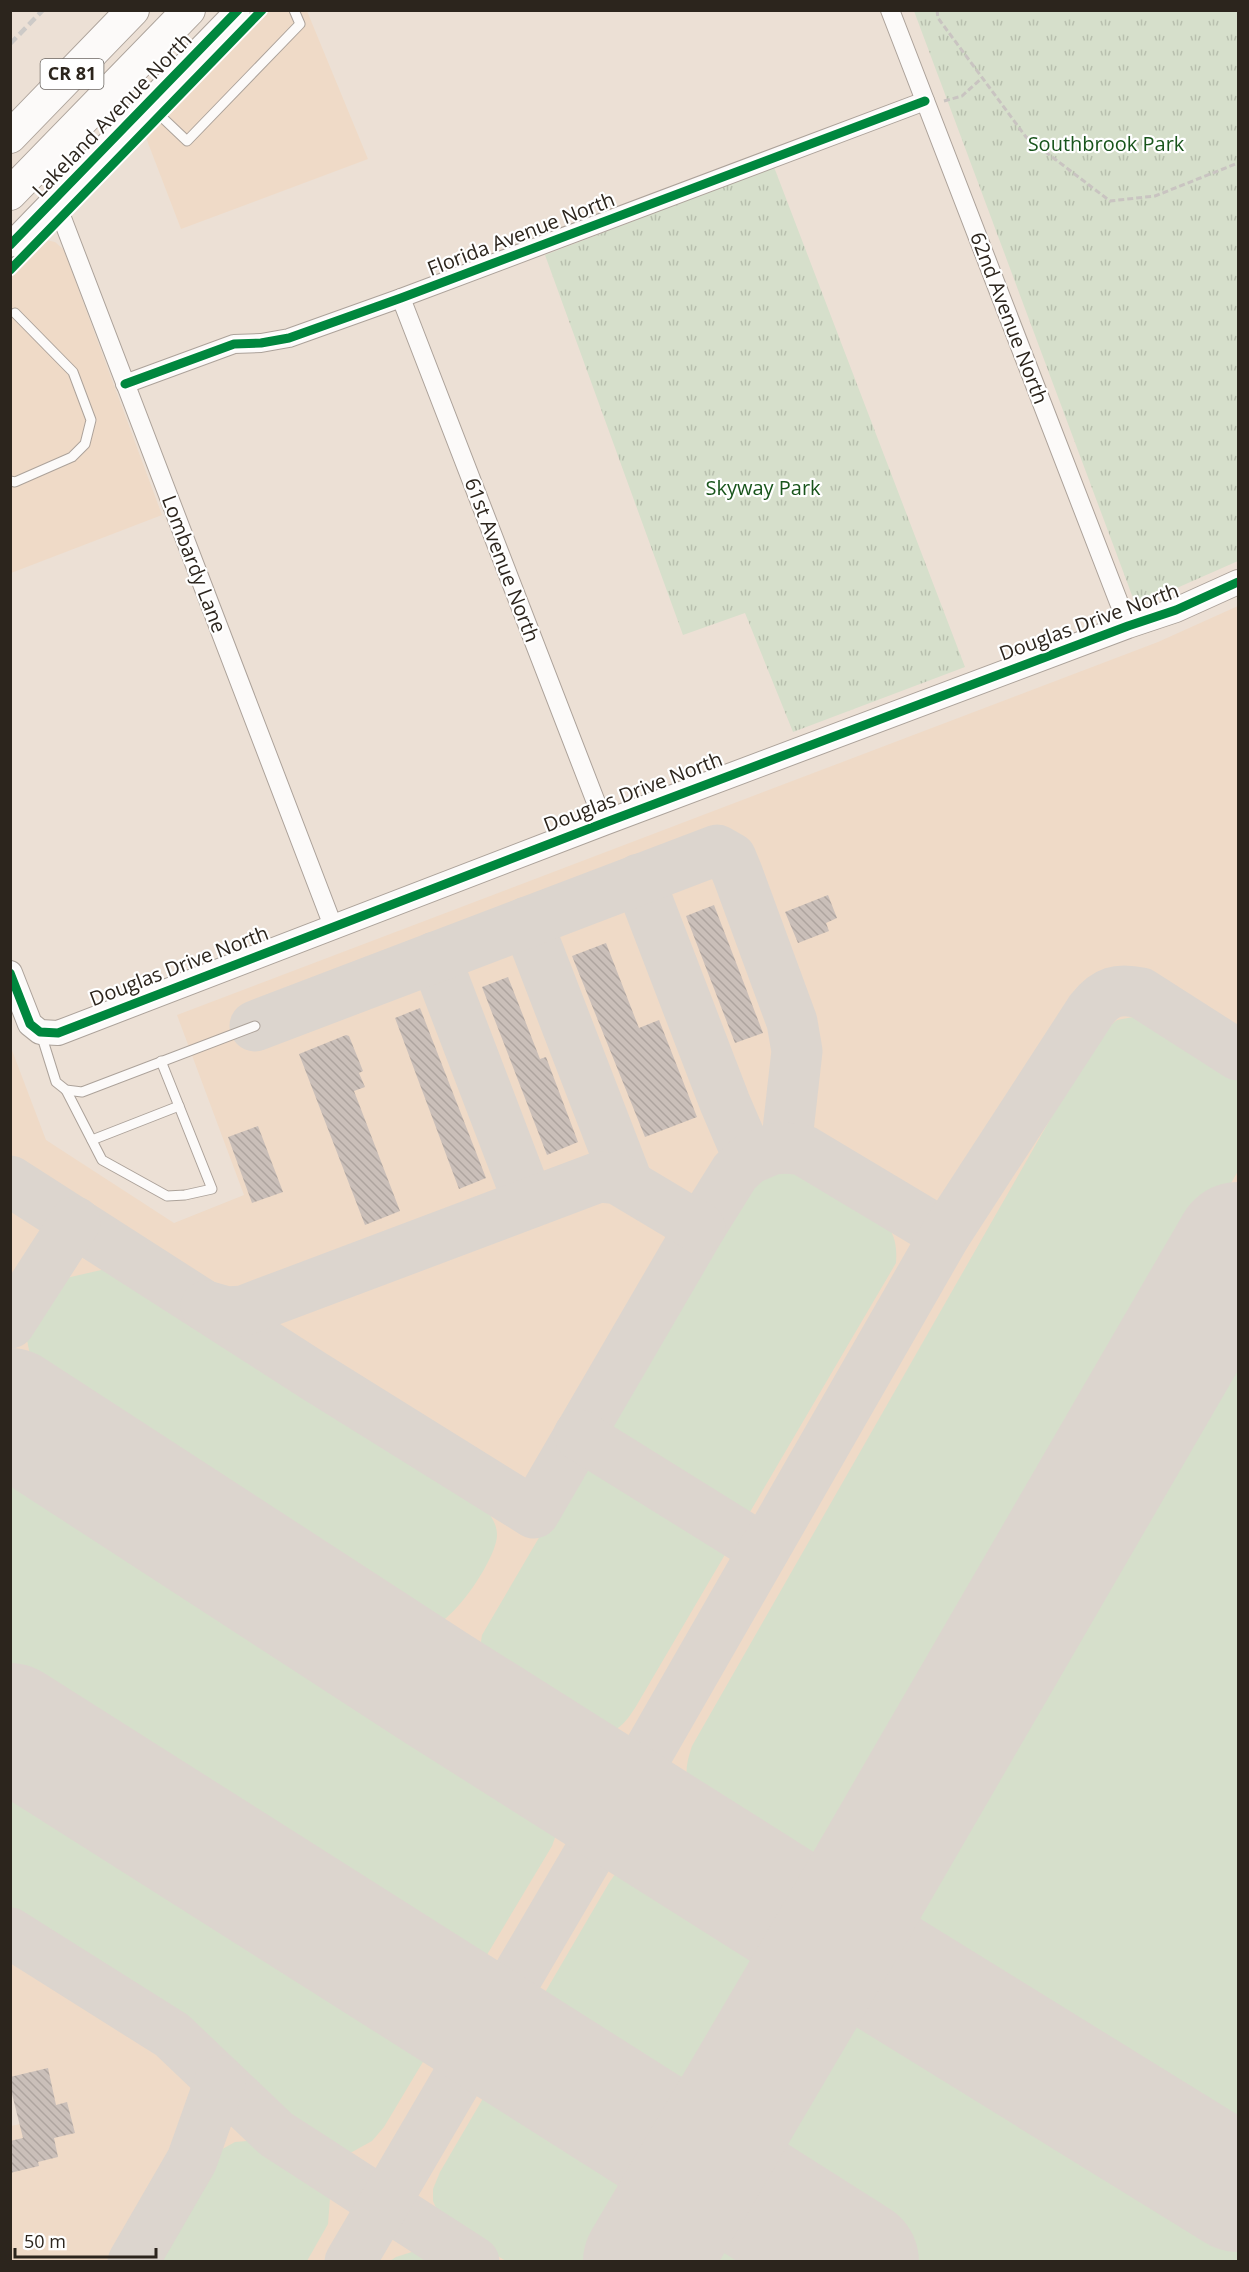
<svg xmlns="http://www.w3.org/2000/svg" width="1249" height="2272" font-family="'Open Sans',sans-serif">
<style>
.built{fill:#efdac7}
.grass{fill:#d6dfcb}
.park{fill:url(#park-tufts)}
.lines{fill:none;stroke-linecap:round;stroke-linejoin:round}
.taxiway{stroke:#dcd5ce;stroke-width:51}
.runway{stroke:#dcd5ce;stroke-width:126}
.building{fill:url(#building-back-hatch)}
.lane-casing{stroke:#aca29a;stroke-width:11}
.street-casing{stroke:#aca29a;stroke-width:20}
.secondary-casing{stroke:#aca29a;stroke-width:26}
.highway-casing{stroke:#aca29a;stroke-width:34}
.path{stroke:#c9c4c1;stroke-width:3;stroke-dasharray:6 3;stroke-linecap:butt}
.lane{stroke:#fcfaf9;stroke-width:9}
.street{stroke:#fcfaf9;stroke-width:18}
.secondary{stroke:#fcfaf9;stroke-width:24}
.highway{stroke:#fcfaf9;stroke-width:32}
.rail{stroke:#cdcac7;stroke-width:4.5;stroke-dasharray:9 4.5;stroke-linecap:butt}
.cycleway-casing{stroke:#fff;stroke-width:13}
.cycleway{stroke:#00873e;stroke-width:9}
.labels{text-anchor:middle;stroke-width:4.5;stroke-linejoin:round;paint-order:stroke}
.shield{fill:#fff;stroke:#6b6661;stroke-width:1.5}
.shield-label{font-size:18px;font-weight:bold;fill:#2c251d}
.street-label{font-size:20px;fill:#2c251d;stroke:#fff}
.park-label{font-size:20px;fill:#19551c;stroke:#fff}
</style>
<defs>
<pattern id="park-tufts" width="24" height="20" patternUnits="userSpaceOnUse" patternTransform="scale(1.5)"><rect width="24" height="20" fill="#d6dfcb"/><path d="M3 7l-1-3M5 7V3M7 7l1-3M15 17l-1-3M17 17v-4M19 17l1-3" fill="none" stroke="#b8bfae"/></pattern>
<pattern id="building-back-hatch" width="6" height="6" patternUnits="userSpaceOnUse" patternTransform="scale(1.5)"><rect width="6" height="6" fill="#cabfb9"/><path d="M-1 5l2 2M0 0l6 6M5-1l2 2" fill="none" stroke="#aea49f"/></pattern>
</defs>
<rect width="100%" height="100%" fill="#ece0d5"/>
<g class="built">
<path d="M255,11h52l61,148 -187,70 -38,-99z"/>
<path d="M41,239l14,3 9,8 98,265 -151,58v-311l18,-19z"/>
<path d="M1238,606v1655h-1227v-135l19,-4 -20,-36v-1041l36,95 128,83 70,-28 -67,-180 981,-373z"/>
</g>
<g class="grass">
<path d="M1133,1017l22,4 83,54v96l-389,675c-16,21 -30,28 -55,18 -21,-14 -93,-54 -103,-73 -8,-15 -4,-30 1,-45l391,-684 22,-32 12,-10z"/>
<path d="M780,1165h13c25,15 78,41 95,62 8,10 9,24 8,36l-261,445c-6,9 -12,18 -22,23 -26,12 -96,-40 -119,-55 -13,-12 -15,-24 -12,-41l267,-456 14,-10z"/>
<path d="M110,1268l374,238c6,9 13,17 13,29 0,22 -42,86 -65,91 -10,2 -22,-5 -31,-8l-364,-228 -12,-60 28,-49z"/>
<path d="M1238,1316v828l-293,-186c-40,-30 -41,-47 -24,-92z"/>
<path d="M11,1451l26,15c133,84 266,167 398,253 23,14 46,28 70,41 13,7 32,16 42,27 15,18 13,39 5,59l-168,281 -12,14 -20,11 -11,1 -11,-3 -53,-37 -93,-90 -173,-108z"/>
<path d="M652,1857l12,3 98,63 12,11 7,16 -3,18 -23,44 -151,249h-98l-63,-38 -10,-22v-12l7,-17 169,-289c13,-20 19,-24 43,-26z"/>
<path d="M866,1999l35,10 337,213v39h-551l141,-242c10,-13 22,-19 38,-20z"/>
<path d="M247,2141l12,1 53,32 18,24 -2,26 -21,37h-157l60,-105 25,-14z"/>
<path d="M418,2250l22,5 10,6h-60l6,-4z"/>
</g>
<g class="park">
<path d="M914,11h324v550l-102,45z"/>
<path d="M774,167l191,500 -172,65 -48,-119 -62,22 -138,-380z"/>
</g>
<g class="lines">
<g class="taxiway">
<path d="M639,879l86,224 24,56"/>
<path d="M527,922l101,262"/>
<path d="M435,957l94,246"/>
<path d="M255,1026l462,-176 14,8 7,17 54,147 5,29 -11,97"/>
<path d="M10,1181l304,195 220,137 166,-285 35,-56 14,-13 24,-10 13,-1 17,2 142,85"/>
<path d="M206,1306l21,6 16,-1 356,-134 19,2 82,49"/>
<path d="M10,1323l65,-101"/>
<path d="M579,1435l185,115"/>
<path d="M10,1933l162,102 104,99 198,128"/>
<path d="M133,2262l59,-102 28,-79"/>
<path d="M350,2262l269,-459 326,-568 146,-225c15,-19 27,-22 50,-17l97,62"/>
</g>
<g class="runway">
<path d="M10,1411l423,275 402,254 403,249"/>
<path d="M10,1726l846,536"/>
<path d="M646,2262l189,-322 403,-695"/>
</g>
</g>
<g class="building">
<path d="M828,895l9,23 -11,5 3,8 -31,12 -13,-31z"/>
<path d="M714,905l49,128 -28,10 -49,-127z"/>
<path d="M606,943l33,85 20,-8 38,97 -52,20 -73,-181z"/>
<path d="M508,977l32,82 6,-2 32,85 -31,13 -65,-168z"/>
<path d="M420,1008l66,170 -27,11 -64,-171z"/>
<path d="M346,1035l3,1 14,35 -4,2 6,14 -11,4 46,120 -35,14 -66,-171z"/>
<path d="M258,1126l25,66 -31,11 -24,-66z"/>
<path d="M48,2068l8,37 11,-3 8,31 -21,5 4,19 -20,5 1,4 -29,7v-32l13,-3 -13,-52v-9z"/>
</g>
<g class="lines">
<defs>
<g id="lane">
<path d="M148,104l39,37 113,-117 -6,-14"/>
<path d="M10,481l5,1 57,-25 13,-13 6,-24 -18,-48 -58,-59"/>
<path d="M41,1034l15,48 10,8 16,2 173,-66"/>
<path d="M66,1090l36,70 65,36 18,-1 27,-6 -51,-128"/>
<path d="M92,1140l87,-34"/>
</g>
<g id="street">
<path d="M890,10l238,616"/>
<path d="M50,205l12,13 271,708"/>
<path d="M401,298l203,525"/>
<path d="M125,384l109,-40 27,-1 28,-5 112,-40 524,-197"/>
</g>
<g id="secondary">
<path d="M10,245l228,-235"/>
<path d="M10,973l20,51 10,8 18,1 546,-210 524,-197 48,-16 62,-28"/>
</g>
<g id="highway">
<path d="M10,137l123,-127"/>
<path d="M10,194l179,-184"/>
</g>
</defs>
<use href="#lane" class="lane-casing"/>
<use href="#street" class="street-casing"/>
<use href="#secondary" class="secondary-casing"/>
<use href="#highway" class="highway-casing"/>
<g class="path">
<path d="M937,10l1,8 88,119 84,64 45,-5 83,-33"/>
<path d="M944,101l18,-5 20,-18"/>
</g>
<use href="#lane" class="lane"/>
<use href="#street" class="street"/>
<use href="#secondary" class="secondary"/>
<use href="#highway" class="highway"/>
<path class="rail" d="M10,44l33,-34"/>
<defs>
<g id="cycleway">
<path d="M10,245l228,-235"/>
<path d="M10,270l252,-260"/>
<path d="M125,384l109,-40 27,-1 28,-5 112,-40 524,-197"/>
<path d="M10,973l20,51 10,8 18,1 546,-210 524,-197 48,-16 62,-28"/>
</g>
</defs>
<use href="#cycleway" class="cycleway-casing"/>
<use href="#cycleway" class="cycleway"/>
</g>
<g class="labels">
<rect class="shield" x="40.5" y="59" width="63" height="30" rx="4.5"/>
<g class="shield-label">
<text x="72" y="80">CR 81</text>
</g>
<g class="street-label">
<text transform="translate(112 115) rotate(-46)" y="7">Lakeland Avenue North</text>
<text transform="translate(521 234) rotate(-21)" y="7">Florida Avenue North</text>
<text transform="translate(1009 318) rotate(69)" y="7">62nd Avenue North</text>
<text transform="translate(502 560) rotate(69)" y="7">61st Avenue North</text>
<text transform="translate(194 564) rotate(69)" y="7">Lombardy Lane</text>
<text transform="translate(1089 622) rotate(-20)" y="7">Douglas Drive North</text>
<text transform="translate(633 792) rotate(-21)" y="7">Douglas Drive North</text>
<text transform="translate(179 966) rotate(-21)" y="7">Douglas Drive North</text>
</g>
<g class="park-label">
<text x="1106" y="151">Southbrook Park</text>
<text x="763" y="495">Skyway Park</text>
</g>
</g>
<rect width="1249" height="2272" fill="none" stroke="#2c251d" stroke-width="24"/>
<path d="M15 2248v9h141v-9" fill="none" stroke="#2c251d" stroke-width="3"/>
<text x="24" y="2248" font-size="18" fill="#2c251d" stroke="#ffffff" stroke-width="4.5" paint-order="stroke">50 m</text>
</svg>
